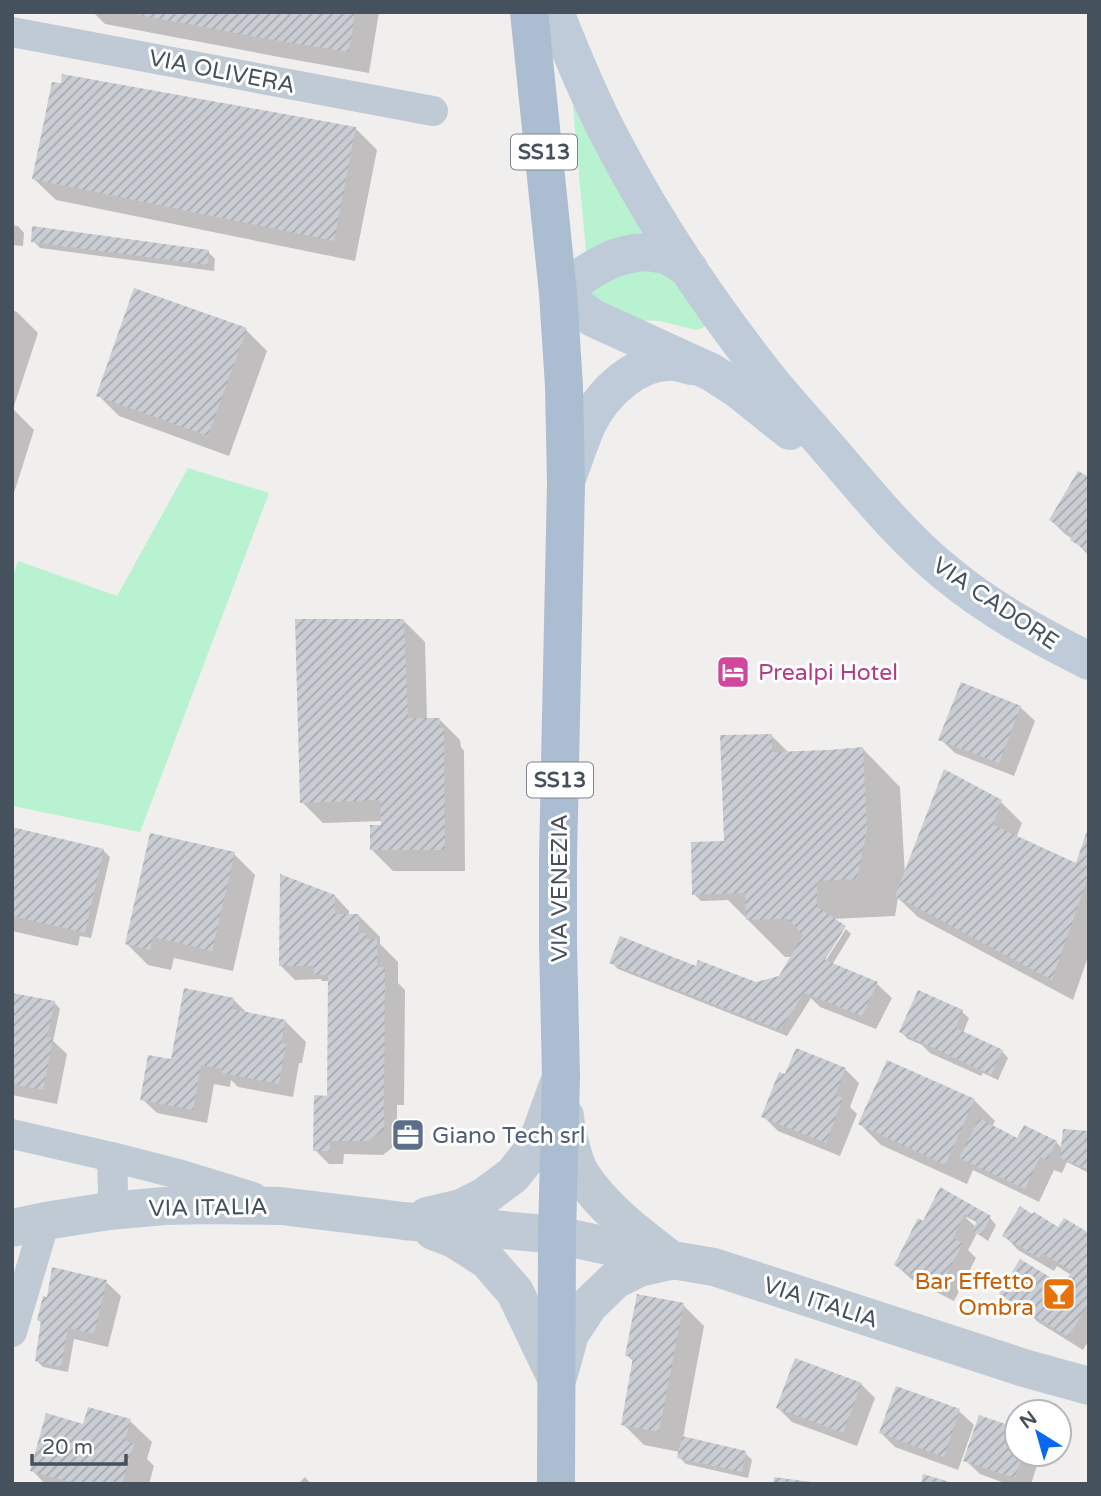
<svg xmlns="http://www.w3.org/2000/svg" width="1101" height="1496" font-family="'Varela Round',sans-serif">
<style>
.green{fill:#b9f2d1}
.shadow{fill:#0003;fill-rule:evenodd}
.building{fill:url(#building-hatch)}
.lines{fill:none;stroke-linecap:round;stroke-linejoin:round}
.minor{stroke:#c0cad5;stroke-width:30}
.tertiary{stroke:#c0cad5;stroke-width:38}
.secondary{stroke:#bfcbd9;stroke-width:38}
.primary{stroke:#abbdd0;stroke-width:38}
.labels{text-anchor:middle;stroke-width:6;stroke-linejoin:round;paint-order:stroke}
.shield{fill:#fff;stroke:#7d858e;stroke-width:2}
.shield-label{font-size:21px;font-weight:bold;fill:#45515d}
.street-label{font-size:23px;fill:#45515d;stroke:#fff}
.hotel-label{font-size:23px;fill:#b23c85;stroke:#fff;text-anchor:start}
.service-label{font-size:23px;fill:#4e5e75;stroke:#fff;text-anchor:start}
.food-label{font-size:23px;fill:#c56008;stroke:#fff;text-anchor:end}
</style>
<defs>
<pattern id="building-hatch" width="6" height="6" patternUnits="userSpaceOnUse" patternTransform="scale(1.75)"><rect width="6" height="6" fill="#cacdd3"/><path d="M-1 1l2-2M0 6l6-6M5 7l2-2" fill="none" stroke="#a6a9ae"/></pattern>
</defs>
<rect width="100%" height="100%" fill="#f1eeee"/>
<g class="green">
<path d="M575,103l73,131 -62,18 -13,-144z"/>
<path d="M666,271l40,52 -3,5 -7,2 -36,-9 -28,-1 -42,-27 24,-21z"/>
<path d="M188,468l81,25 -129,339 -128,-26v-228l6,-17 99,35z"/>
</g>
<g class="shadow">
<path d="M93,12h286l-10,61 -79,-14 -185,-35z"/>
<path d="M355,128l22,22 -22,111 -299,-61 -22,-21z"/>
<path d="M12,225l6,1 6,7 -1,13 -11,-1z"/>
<path d="M33,241l175,11 7,7 -1,12 -174,-23z"/>
<path d="M12,310l5,2 21,21 -25,76 21,21 -22,69z"/>
<path d="M246,330l21,21 -38,105 -110,-40 -21,-21z"/>
<path d="M1089,479v77l-16,-17 -8,-5 -14,-14z"/>
<path d="M404,621l21,21 2,77h12l21,21 1,7 3,4 1,120h-72l-21,-21 10,-23v-6l-59,2 -21,-21z"/>
<path d="M1020,707l15,14 -21,55 -59,-23 -15,-14z"/>
<path d="M771,735l18,18 74,-4 37,38 5,89 96,-74 21,21 -6,15 61,27 12,-36v125l-16,46 -155,-83 -20,-19 -3,18 -64,3 -6,43 21,-33 5,5 -19,31 45,19 15,14 -16,31 -56,-22 -9,-9 -24,38 -169,-67 -7,-7 86,6 59,16 24,-6 12,-21h-7l-57,-57 -27,1 -7,-7 32,-51z"/>
<path d="M12,829l91,21 7,7 -19,81 -11,-2 -2,10 -66,-15z"/>
<path d="M234,854l21,21 -22,96 -59,-13 -3,12 -23,-5 -21,-21z"/>
<path d="M335,896l14,15v5h10l21,21v7l18,18v21l7,7 -1,115h-7v39l-14,11 -39,-1 -1,10h-14l-14,-14 13,-53 2,-116h-8l-1,-2 -26,1 -15,-15z"/>
<path d="M12,994l42,8 6,7 -7,32 14,13 -10,50 -45,-9z"/>
<path d="M233,999l15,15 37,7 21,21 -4,21h-3l-6,34 -55,-10 -7,-7 -1,7 -16,-3 -7,39 -50,-10 -15,-14 30,-38z"/>
<path d="M962,1012l7,6 -6,15 39,18 6,7 -10,22 -15,-7 -2,3 -51,-23 -8,-8 -14,-6 -7,-7z"/>
<path d="M845,1069l14,14 -9,24 7,7 -17,42 -62,-25 -15,-15 23,-39z"/>
<path d="M974,1100l21,21 -3,6 26,14 38,1 7,7 26,-16v40l-22,-11 -5,11 -8,-3 -15,32 -66,-32 -6,14 -86,-39 -21,-21z"/>
<path d="M941,1190l49,28 6,7 -8,16 -11,-8 -9,17 8,8 -22,43 -43,-22 -15,-14 28,-42zM967,1217l11,6 -2,4 -10,-9z"/>
<path d="M1059,1229l30,6v105l-6,10 -45,-28 -8,-8 -22,-14 -7,-6 62,-6 8,-13 -14,-9 -3,5 -36,-21 -14,-15z"/>
<path d="M106,1282l15,14 -13,51 -34,-8 -6,33 -25,-5 -6,-6 6,-37 -5,-4z"/>
<path d="M683,1305l21,21 -21,112 62,15 7,7 -4,18 -62,-14 -7,-7 1,-5 -36,-7 -21,-21 11,-62 -7,-7z"/>
<path d="M861,1384l14,14 -18,48 -65,-24 -14,-14z"/>
<path d="M897,1389l62,22 15,14 -16,45 -63,-23 -14,-14z"/>
<path d="M89,1409l41,12 22,21 -5,17 7,7 -5,18h-104l-13,-14 52,-43z"/>
<path d="M1017,1430v24h24l-10,30h-24l-27,-10 -15,-14z"/>
<path d="M305,1477l6,7h-13z"/>
</g>
<g class="building">
<path d="M134,12h221l-6,40 -81,-13 -134,-25z"/>
<path d="M62,74l294,53 -22,114 -302,-62 20,-97 9,1z"/>
<path d="M32,226l177,24 -1,15 -177,-23z"/>
<path d="M134,288l113,40 -39,108 -112,-40z"/>
<path d="M1078,471l11,6v75l-19,-12 3,-5 -24,-15z"/>
<path d="M295,619h109l4,99h32v10h4l1,122h-75v-25h11l-1,-25 -80,3z"/>
<path d="M961,682l60,24 -22,57 -61,-23z"/>
<path d="M772,734v18l56,-2 35,-3 4,83 -10,49 -40,2v26l29,19 -21,34 53,22 -16,34 -58,-23 -24,37 -171,-67 11,-27 76,30 2,-6 58,22 23,-6 24,-41 -15,-16 -42,1 -1,-27 -53,2 -1,-53 33,-1 -4,-106z"/>
<path d="M944,769l58,31 -9,25 83,38 13,-38v50l-37,105 -157,-84z"/>
<path d="M12,827l92,22 -19,84 -73,-17z"/>
<path d="M150,833l85,19 -23,99 -59,-14 -3,13 -25,-6z"/>
<path d="M280,874l55,21v19h24v19h7v6h11v28h8l-1,163 -16,11h-38v10h-17l1,-56 13,1 1,-121h-14v-9h-35z"/>
<path d="M184,988l50,10 -2,11 54,11 -5,23 5,1 -7,40 -57,-11v-4l-21,-4 -8,45 -53,-10 8,-45 23,4z"/>
<path d="M918,990l45,20 -7,18 47,22 -12,25 -92,-43z"/>
<path d="M12,993l43,8 -8,36 6,1 -10,52 -31,-6z"/>
<path d="M796,1048l50,20 -11,27 8,3 -17,45 -65,-26 18,-45 6,2z"/>
<path d="M887,1060l88,39 -30,66 -87,-41z"/>
<path d="M979,1118l38,20 7,-13 33,16 -10,19 -7,-3 -15,32 -66,-31z"/>
<path d="M1063,1129l26,2v39l-29,-12z"/>
<path d="M940,1187l51,29 -10,20 -9,-5 5,-10 -12,-7 -12,24 10,5 -24,46 -45,-24 24,-47 5,3z"/>
<path d="M1020,1206l12,8 2,-2 24,15 6,-9 25,15v70l-21,34 -69,-43 21,-35 43,26 9,-14 -30,-18 -3,5 -37,-22z"/>
<path d="M52,1267l55,13 -13,54 -26,-6 -7,39 -26,-6 6,-40 -4,-1 6,-24 4,1z"/>
<path d="M637,1294l47,9 -25,129 -38,-7 12,-68 -8,-1z"/>
<path d="M795,1358l67,25 -19,50 -67,-25z"/>
<path d="M896,1386l64,23 -16,48 -65,-24z"/>
<path d="M88,1407l43,12 -6,22 9,3 -12,40h-46l-46,-13 16,-58 37,11z"/>
<path d="M979,1415l38,13v26h6l-8,24 -52,-17z"/>
<path d="M682,1436l64,15 -4,21 -65,-14z"/>
<path d="M923,1474l30,9v1h-32z"/>
<path d="M774,1477l37,5v2h-38z"/>
</g>
<g class="lines">
<g class="minor">
<path d="M12,32l421,79"/>
<path d="M12,1134l100,23 1,35 -4,19"/>
<path d="M112,1157l70,18 71,22"/>
<path d="M12,1332l33,-111"/>
</g>
<g class="tertiary">
<path d="M565,1116c1,14 9,47 16,58 20,32 54,58 84,81"/>
<path d="M427,1216l34,-8 24,-12 28,-21 23,-29 22,-61"/>
<path d="M12,1228l33,-7 64,-10 55,-5 46,-1 71,1 123,15 153,14 115,25 42,7 310,101 65,18"/>
<path d="M433,1231l21,8 33,21 28,32 42,88"/>
<path d="M559,1374l11,-40 19,-29 26,-25 24,-12 31,-7"/>
</g>
<g class="secondary">
<path d="M555,12c16,41 33,82 53,121 45,88 101,171 162,248 19,23 39,45 59,68 37,43 72,87 116,123 43,36 94,64 144,89"/>
<path d="M689,269c-6,-4 -13,-9 -19,-12 -5,-3 -11,-3 -16,-4 -37,-5 -68,20 -96,40l35,25 118,54 25,16 54,43"/>
<path d="M566,481c7,-18 13,-38 21,-56 15,-32 51,-67 89,-63 5,1 11,3 16,4"/>
</g>
<path class="primary" d="M529,12l29,281 6,93 2,97 -8,376v84l3,133 -4,159 -1,249"/>
</g>
<defs>
<symbol id="hotel-square" viewBox="-11 -11 22 22"><rect x="-9" y="-9" width="18" height="18" rx="4" fill="#d1479c" stroke="#fff"/><path d="M-6-4.5h1.5V1H6V5H4.5V3h-9V5H-6ZM-4 0a1.8 1.8 0 1 1 3.6 0ZM.5 0V-2.5h3Q6-2.5 6 0Z" fill="#fff"/></symbol>
<symbol id="office-square" viewBox="-11 -11 22 22"><rect x="-9" y="-9" width="18" height="18" rx="4" fill="#5c6f8a" stroke="#fff"/><path d="M-6-3h4V-5.5h4V-3h4V5H-6ZM-1-4.5V-3h2v-1.5ZM-6 0V1H6V0Z" fill="#fff"/></symbol>
<symbol id="bar-square" viewBox="-11 -11 22 22"><rect x="-9" y="-9" width="18" height="18" rx="4" fill="#e8710a" stroke="#fff"/><path d="M-6-5H6L.8 .8V4.5H3.5V6h-7V4.5H-.8V.8Z" fill="#fff"/></symbol>
</defs>
<g fill-rule="evenodd">
<use href="#hotel-square" x="714" y="653" width="38" height="38"/>
<use href="#office-square" x="389" y="1116" width="38" height="38"/>
<use href="#bar-square" x="1040" y="1275" width="38" height="38"/>
</g>
<g class="labels">
<g class="shield">
<rect x="511" y="134.5" width="66" height="35" rx="5"/>
<rect x="527" y="762.5" width="66" height="35" rx="5"/>
</g>
<g class="shield-label">
<text x="544" y="159">SS13</text>
<text x="560" y="787">SS13</text>
</g>
<g class="street-label">
<text transform="translate(222 71) rotate(11)" y="8">VIA OLIVERA</text>
<text transform="translate(996 603) rotate(34)" y="8">VIA CADORE</text>
<text transform="translate(559 888) rotate(-90)" y="8">VIA VENEZIA</text>
<text transform="translate(208 1207) rotate(-1)" y="8">VIA ITALIA</text>
<text transform="translate(821 1302) rotate(18)" y="8">VIA ITALIA</text>
</g>
<g class="hotel-label">
<text x="758" y="680">Prealpi Hotel</text>
</g>
<g class="service-label">
<text x="432" y="1143">Giano Tech srl</text>
</g>
<g class="food-label">
<text x="1034" y="1289">Bar Effetto<tspan x="1034" dy="26">Ombra</tspan></text>
</g>
</g>
<rect width="1101" height="1496" fill="none" stroke="#45515d" stroke-width="28"/>
<g transform="translate(1038 1433) rotate(323)"><circle r="33" fill="#ffffff" stroke="#b5b9be" stroke-width="2"/>
<path d="M0-5L12 26L0 18L-12 26Z" fill="#0a67ef"/>
<text y="-10" font-size="19" font-weight="bold" text-anchor="middle" fill="#45515d">N</text>
</g>
<path d="M32 1454v10h94v-10" fill="none" stroke="#45515d" stroke-width="3.5"/>
<text x="42" y="1454" font-size="21" fill="#45515d" stroke="#ffffff" stroke-width="5" paint-order="stroke">20 m</text>
</svg>
